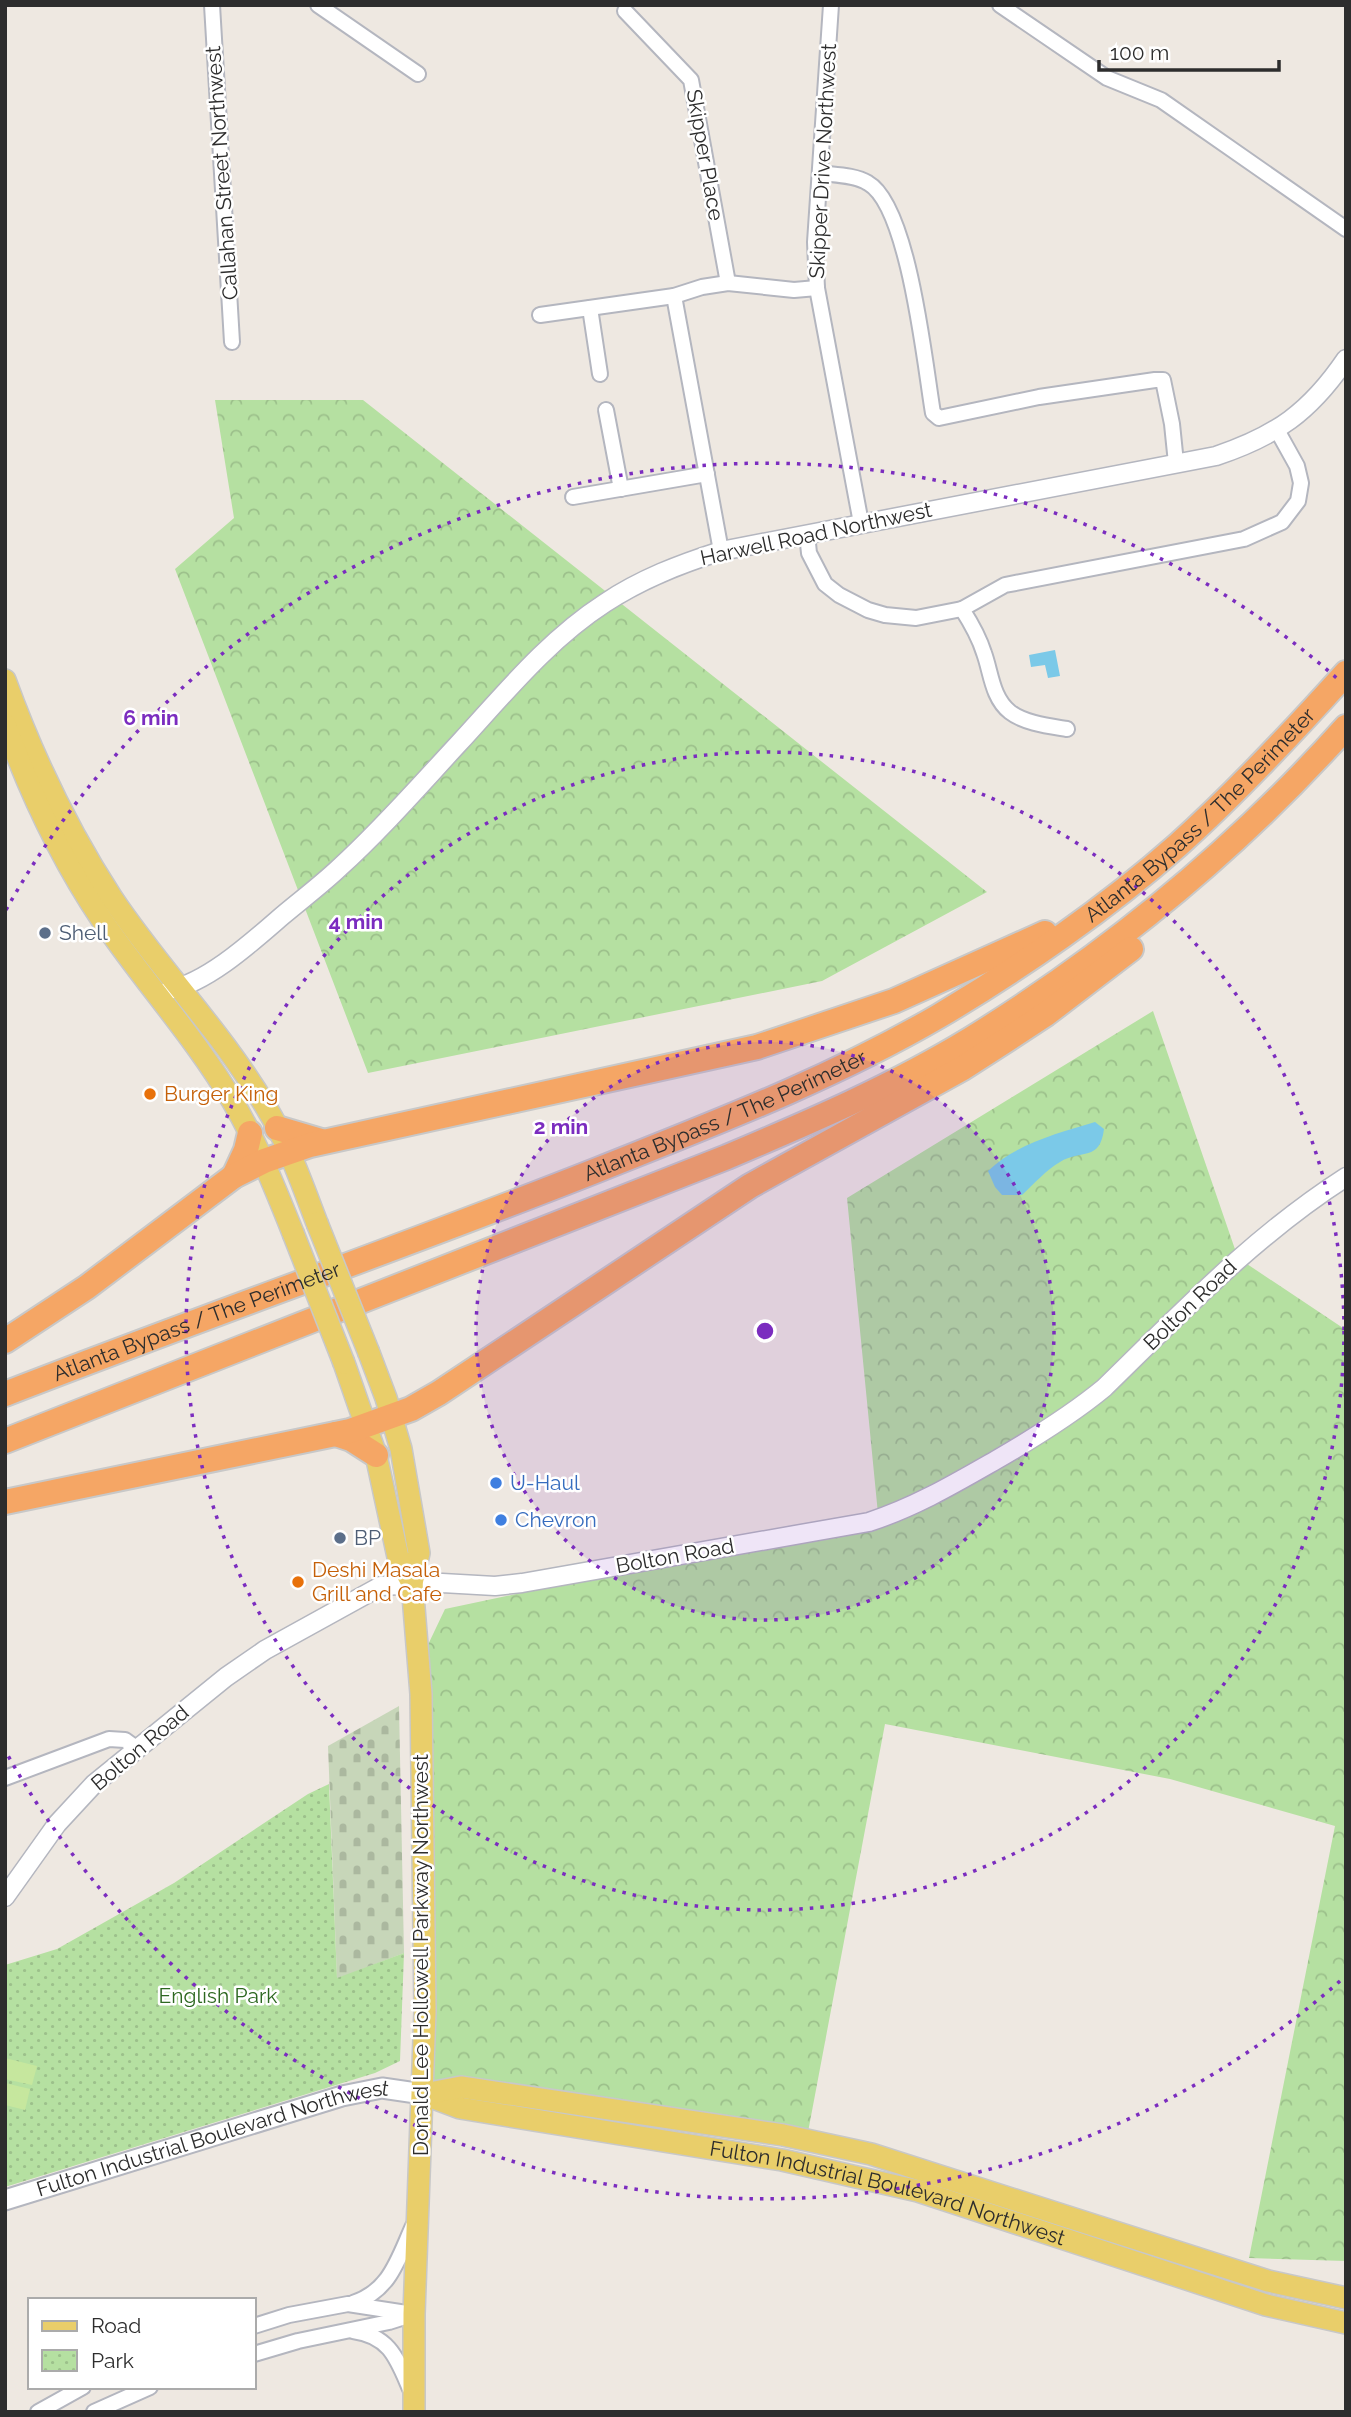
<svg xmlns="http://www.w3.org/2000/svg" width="1351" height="2417" font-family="Raleway,sans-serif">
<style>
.forest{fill:url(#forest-crowns)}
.cemetery{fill:url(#cemetery-stones)}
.park{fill:url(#park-dots)}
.pitch{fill:#c6e79e}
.water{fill:#7bc9e8}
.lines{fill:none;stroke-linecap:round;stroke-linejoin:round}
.minor-casing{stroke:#b4b6bf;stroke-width:18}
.tertiary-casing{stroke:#b4b6bf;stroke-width:21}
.secondary-casing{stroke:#b4b6bf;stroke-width:23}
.primary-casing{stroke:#c8c8c8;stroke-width:24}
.motorway-casing{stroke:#c8c8c8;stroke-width:28}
.minor{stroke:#fff;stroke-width:14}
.tertiary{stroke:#fff;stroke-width:18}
.secondary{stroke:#fff;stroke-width:19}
.primary{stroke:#e9ce6a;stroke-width:21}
.motorway{stroke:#f5a665;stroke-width:24}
.primary-bridge-casing{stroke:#c8c8c8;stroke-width:24;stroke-linecap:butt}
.primary-bridge{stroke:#e9ce6a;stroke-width:21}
.ring{fill:none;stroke:#7b2cbf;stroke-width:3.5;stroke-dasharray:3.5 7}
.service-dot{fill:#5c6f8a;stroke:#fff;stroke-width:2.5}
.food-dot{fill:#e8710a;stroke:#fff;stroke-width:2.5}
.shop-dot{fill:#3f7fe0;stroke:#fff;stroke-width:2.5}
.labels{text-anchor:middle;stroke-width:5;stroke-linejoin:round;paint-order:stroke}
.street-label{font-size:21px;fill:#2d2d2d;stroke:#fff}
.service-label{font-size:21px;fill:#4e5e75;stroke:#fff;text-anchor:start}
.food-label{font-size:21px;fill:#c56008;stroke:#fff;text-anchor:start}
.shop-label{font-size:21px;fill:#366cbe;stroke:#fff;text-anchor:start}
.park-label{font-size:21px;fill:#2d6820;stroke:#fff}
.centre{fill:#7b2cbf;stroke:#fff;stroke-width:3.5}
.ring-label{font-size:21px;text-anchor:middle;font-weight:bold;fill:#7b2cbf;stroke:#fff;stroke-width:5;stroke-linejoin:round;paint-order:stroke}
</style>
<defs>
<pattern id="forest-crowns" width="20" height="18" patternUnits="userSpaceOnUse" patternTransform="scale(1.75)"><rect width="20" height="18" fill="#b5e0a1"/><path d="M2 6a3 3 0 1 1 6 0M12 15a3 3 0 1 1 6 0" fill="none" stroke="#9cc08b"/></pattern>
<pattern id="cemetery-stones" width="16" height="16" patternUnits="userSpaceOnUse" patternTransform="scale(1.75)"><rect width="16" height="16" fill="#c7d6b9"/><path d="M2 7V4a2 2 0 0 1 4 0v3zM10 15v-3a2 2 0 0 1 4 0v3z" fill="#abb89f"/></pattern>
<pattern id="park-dots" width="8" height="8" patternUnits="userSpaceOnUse" patternTransform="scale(1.75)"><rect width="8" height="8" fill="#b5e0a1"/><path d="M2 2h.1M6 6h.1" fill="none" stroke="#9cc08b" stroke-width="1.8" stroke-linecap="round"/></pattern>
</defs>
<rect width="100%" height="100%" fill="#eee8e1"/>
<g class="forest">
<path d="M215,400h148l624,492 -165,89 -454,92 -193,-504 59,-51z"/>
<path d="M1153,1011l85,247 108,72v931l-97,-3 86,-432 -165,-47 -285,-55 -80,424 -383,-69 -7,-407 30,-63 260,-55 174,-30 -32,-326z"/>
</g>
<path class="cemetery" d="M399,1706l5,247 -67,26 -9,-233z"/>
<path class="park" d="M329,1784l8,194 67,-25 -4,108 -25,12 -370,114v-222l52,-16 117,-66 134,-89z"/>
<g class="pitch">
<path d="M5,2058l32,8 -5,19 -27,-6z"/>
<path d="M5,2083l25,6 -5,21 -20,-5z"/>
</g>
<g class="water">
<path d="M1055,650l5,26 -12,2 -3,-13 -14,2 -2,-12z"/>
<path d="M1095,1122l9,7c-4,33 -23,20 -44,33 -14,8 -26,22 -38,33h-20l-7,-8 -7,-16c28,-27 70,-38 107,-49z"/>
</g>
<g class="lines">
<defs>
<g id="minor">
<path d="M212,5l20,337"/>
<path d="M318,5l100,69"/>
<path d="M831,5l-16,237 2,46 44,235"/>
<path d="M1000,5l107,73 54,22 185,129"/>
<path d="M625,11l66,69 37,203"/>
<path d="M820,173c15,2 35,2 48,10 41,23 57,183 65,230l6,5 100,-21 116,-17h8l9,44 4,39"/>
<path d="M674,296l47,255"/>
<path d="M590,308l10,66"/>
<path d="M540,315l134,-19 28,-9 26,-4 66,7 23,-2"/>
<path d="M606,410l15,79"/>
<path d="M573,497l134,-23"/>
<path d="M807,534l2,19 16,31 14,11 29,15 17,5 31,3 46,-9 43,-24 239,-46 38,-17 16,-21 3,-18 -4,-17 -20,-36"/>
<path d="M962,609c9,14 17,28 22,44 7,19 8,45 26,59 14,11 39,14 57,17"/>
<path d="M5,1778l104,-39 16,1 11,8"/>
<path d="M353,2303c37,-12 45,-44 60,-77"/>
<path d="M254,2326l35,-11 59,-11 65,10"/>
<path d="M353,2331c37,5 44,28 57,58"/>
<path d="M254,2354l44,-13 91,-19 25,-8"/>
<path d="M38,2412l45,-25"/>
<path d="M94,2412l56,-25"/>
</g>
<g id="tertiary">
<path d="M169,990c38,-7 83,-48 113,-74 19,-16 39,-31 57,-48 43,-39 82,-84 121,-126 45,-49 89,-103 145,-139 36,-24 75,-39 116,-52l495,-95c60,-20 94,-44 130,-97"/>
<path d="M5,1897l52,-73 37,-40 132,-107 39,-27 116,-64 61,-3 53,3 27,-3 347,-61c46,-15 85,-38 127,-62 38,-22 74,-44 108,-72 78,-76 150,-152 242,-211"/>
</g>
<g id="secondary">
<path id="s1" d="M5,2200l337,-104 40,-8 41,6"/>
</g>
<g id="primary">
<path d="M5,680c28,77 62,149 107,218 48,72 110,134 154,209 22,36 36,77 51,116"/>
<path d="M5,724c25,69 56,135 97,196 42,62 93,117 131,182 24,41 42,86 60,131"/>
<path d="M369,1353l17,45 15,51 18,104 -7,30 9,111 4,317 -11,303v98"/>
<path d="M344,1363l32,92 22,102 14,26"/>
<path id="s2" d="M423,2094l37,14 322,52 136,31 348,114 80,18"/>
<path d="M424,2094l37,-7 322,48 88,19 397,127 78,17"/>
</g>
<g id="motorway">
<path d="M277,1128l44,13"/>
<path d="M234,1176l12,-26 4,-17"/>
<path d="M5,1341l82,-54 147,-111 30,-15 46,-16 447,-98 137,-46 151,-68"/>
<path id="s3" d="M5,1394c198,-77 398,-147 595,-225 115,-46 231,-90 339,-153 81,-48 169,-109 239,-171 60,-54 114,-112 168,-172"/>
<path d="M336,1434l15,5 25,16"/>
<path d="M5,1441l722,-284c83,-35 167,-71 244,-118 139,-86 266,-190 375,-312"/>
<path d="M5,1502l345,-71 61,-22 28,-16 311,-207 213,-118 42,-27 41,-27 85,-65"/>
</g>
</defs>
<use href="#minor" class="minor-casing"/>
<use href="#tertiary" class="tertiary-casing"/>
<use href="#secondary" class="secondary-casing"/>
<use href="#primary" class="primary-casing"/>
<use href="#motorway" class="motorway-casing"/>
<use href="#minor" class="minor"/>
<use href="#tertiary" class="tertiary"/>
<use href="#secondary" class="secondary"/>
<use href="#primary" class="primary"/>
<use href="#motorway" class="motorway"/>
<defs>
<g id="primary-bridge">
<path d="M317,1223l52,130"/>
<path d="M293,1233l51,130"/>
</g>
</defs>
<use href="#primary-bridge" class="primary-bridge-casing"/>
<use href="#primary-bridge" class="primary-bridge"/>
</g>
<circle cx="765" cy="1331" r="289" fill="#7b2cbf" fill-opacity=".12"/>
<g class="ring">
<circle cx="765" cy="1331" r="289"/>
<circle cx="765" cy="1331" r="579"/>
<path d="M1340 1981A868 868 0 0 1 6 1752M6 910A868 868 0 0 1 1340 681"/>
</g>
<g class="service-dot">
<circle cx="45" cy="933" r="7"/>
<circle cx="340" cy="1538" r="7"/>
</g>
<g class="food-dot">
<circle cx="150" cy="1094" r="7"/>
<circle cx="298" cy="1582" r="7"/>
</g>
<g class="shop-dot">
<circle cx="496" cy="1483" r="7"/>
<circle cx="501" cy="1520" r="7"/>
</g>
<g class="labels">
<g class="street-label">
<text transform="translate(705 155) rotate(80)" y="7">Skipper Place</text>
<text transform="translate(823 161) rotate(-87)" y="7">Skipper Drive Northwest</text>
<text transform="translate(222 173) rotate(-94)" y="7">Callahan Street Northwest</text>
<text transform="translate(816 534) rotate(-12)" y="7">Harwell Road Northwest</text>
<text dy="7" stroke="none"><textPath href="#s3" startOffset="1339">Atlanta Bypass / The Perimeter</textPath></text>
<text dy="7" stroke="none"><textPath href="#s3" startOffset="772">Atlanta Bypass / The Perimeter</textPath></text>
<text transform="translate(1190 1305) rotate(-44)" y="7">Bolton Road</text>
<text dy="7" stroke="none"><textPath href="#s3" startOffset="205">Atlanta Bypass / The Perimeter</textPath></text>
<text transform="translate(675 1556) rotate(-10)" y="7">Bolton Road</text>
<text transform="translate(140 1748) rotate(-40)" y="7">Bolton Road</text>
<text transform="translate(421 1955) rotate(-90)" y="7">Donald Lee Hollowell Parkway Northwest</text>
<text dy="7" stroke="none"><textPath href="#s1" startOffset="217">Fulton Industrial Boulevard Northwest</textPath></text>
<text dy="7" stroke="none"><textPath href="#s2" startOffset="476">Fulton Industrial Boulevard Northwest</textPath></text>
</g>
<g class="service-label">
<text x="59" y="940">Shell</text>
<text x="354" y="1545">BP</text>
</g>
<g class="food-label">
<text x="164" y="1101">Burger King</text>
<text x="312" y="1577">Deshi Masala<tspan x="312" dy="24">Grill and Cafe</tspan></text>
</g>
<g class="shop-label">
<text x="510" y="1490">U-Haul</text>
<text x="515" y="1527">Chevron</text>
</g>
<g class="park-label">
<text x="218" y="2003">English Park</text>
</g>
</g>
<circle cx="765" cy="1331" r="10" class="centre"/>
<g class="ring-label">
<text x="151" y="725">6 min</text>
<text x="356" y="929">4 min</text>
<text x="561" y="1134">2 min</text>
</g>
<rect width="1351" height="2417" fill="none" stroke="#2d2d2d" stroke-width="14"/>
<rect x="28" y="2298" width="228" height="91" fill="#ffffff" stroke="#ababab" stroke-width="2"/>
<rect x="42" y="2321" width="35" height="10" fill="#e9ce6a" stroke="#ababab" stroke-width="2"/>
<text x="91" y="2333" font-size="21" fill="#2d2d2d">Road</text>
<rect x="42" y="2350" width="35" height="21" fill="url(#park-dots)" stroke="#ababab" stroke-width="2"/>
<text x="91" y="2368" font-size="21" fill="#2d2d2d">Park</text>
<path d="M1099 60v10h180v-10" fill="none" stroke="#2d2d2d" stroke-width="3.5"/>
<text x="1110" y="60" font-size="21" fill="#2d2d2d" stroke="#ffffff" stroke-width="5" paint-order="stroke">100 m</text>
</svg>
